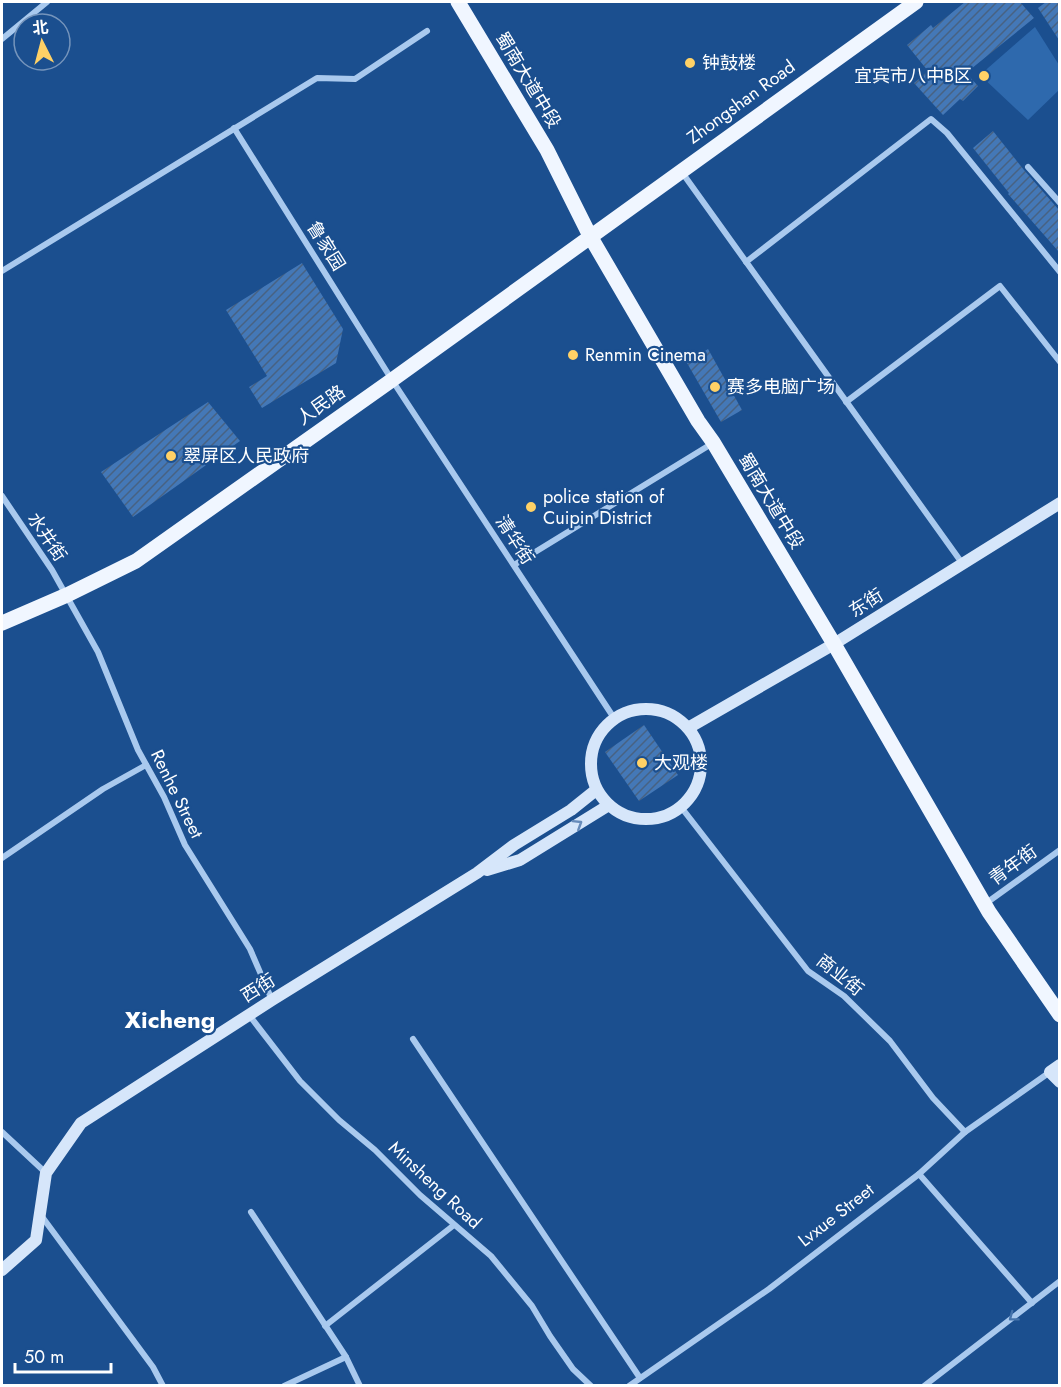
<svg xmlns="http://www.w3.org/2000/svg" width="1061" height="1387" font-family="Jost,'Noto Sans SC',sans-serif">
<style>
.garden{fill:#2e69ad}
.building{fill:url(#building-hatch)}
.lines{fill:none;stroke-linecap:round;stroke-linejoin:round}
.street{stroke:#a9c9ee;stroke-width:6}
.secondary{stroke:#d6e6fa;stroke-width:12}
.primary{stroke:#f0f6ff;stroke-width:15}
.oneway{stroke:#668bba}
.oneway2{stroke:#4674ac}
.poi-dot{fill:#ffd166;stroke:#1b4f8f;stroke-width:2}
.labels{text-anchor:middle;stroke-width:4.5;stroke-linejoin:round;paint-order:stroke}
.poi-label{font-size:18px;fill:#fff;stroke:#1b4f8f;text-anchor:start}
.street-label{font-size:18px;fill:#fff;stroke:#1b4f8f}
.district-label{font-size:24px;font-weight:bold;fill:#fff;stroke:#1b4f8f}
</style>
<defs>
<pattern id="building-hatch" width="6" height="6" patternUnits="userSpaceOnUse" patternTransform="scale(1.5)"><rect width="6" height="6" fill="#4478b7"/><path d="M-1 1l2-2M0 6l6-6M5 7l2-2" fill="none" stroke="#486282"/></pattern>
</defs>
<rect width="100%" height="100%" fill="#1b4f8f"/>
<path class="garden" d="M1035,27l24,38v25l-31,30 -48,-45z"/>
<g class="building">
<path d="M965,2h55l14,16 -68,55 12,13 -15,15 -3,-2 -17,16 -29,-32 14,-12 -21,-26 24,-20 2,3z"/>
<path d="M1046,2h13v38l-21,-32z"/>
<path d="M993,131l31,39 35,40v42l-51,-58 1,-1 -36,-45z"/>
<path d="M302,263l41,66 -7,34 -74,45 -13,-21 18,-11 -41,-66z"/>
<path d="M708,349l34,61 -21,12 -34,-59z"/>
<path d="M208,402l32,39 -107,76 -32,-45z"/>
<path d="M644,725l34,50 -39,26 -34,-49z"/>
</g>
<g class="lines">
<g class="street">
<path d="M2,39l45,-37"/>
<path d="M234,128l158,252 222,338"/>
<path d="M1028,167l32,36"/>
<path d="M681,171l281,392"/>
<path d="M746,262l185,-143 16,14 113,139"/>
<path d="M2,271l315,-193 38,1 72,-48"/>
<path d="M846,402l154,-116 60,76"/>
<path d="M2,496l50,74 46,82 40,98 26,47 21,48 65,104 22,51"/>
<path d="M514,565l199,-122"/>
<path d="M681,807l127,164 36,25 46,45 43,57 32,34"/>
<path d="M2,858l101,-69 43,-24"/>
<path d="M985,904l75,-54"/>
<path d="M249,1015l51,66 39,39 36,30 45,45 71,61 41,50 18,30 23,33 18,17"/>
<path d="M413,1039l227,339"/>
<path d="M2,1132l44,41"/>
<path d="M919,1174l113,129"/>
<path d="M251,1212l95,145 14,29"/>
<path d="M40,1214l113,153 10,19"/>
<path d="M325,1326l129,-101"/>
<path d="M284,1386l62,-29"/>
<path d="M629,1386l140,-97 150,-115 46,-42 85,-60"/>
<path d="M924,1386l136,-105"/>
</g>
<g class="secondary">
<circle cx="646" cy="764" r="55"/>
<path d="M688,728l146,-84 226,-141"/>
<path d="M487,870l33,-10 89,-55"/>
<path d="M1060,1065l-10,7 10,10"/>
<path d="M2,1270l34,-30 10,-67 35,-50 191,-123 205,-127 37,-28 57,-35 25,-20"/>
</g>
<g class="primary">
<path d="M458,2l89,148 43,86 108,185 15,21 121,202 155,268 71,103"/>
<path d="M2,623l65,-28 69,-34 256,-181 524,-378"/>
</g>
</g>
<defs><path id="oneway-chevron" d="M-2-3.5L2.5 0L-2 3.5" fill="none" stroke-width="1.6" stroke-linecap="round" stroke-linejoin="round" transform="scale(1.5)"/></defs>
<use class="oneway" href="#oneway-chevron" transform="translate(578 824) rotate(-32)"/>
<use class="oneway2" href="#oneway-chevron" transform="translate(1013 1317) rotate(143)"/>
<g class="poi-dot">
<circle cx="690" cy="63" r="6"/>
<circle cx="984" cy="76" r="6"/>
<circle cx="573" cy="355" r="6"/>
<circle cx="715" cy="387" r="6"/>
<circle cx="171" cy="456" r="6"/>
<circle cx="531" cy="507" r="6"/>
<circle cx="642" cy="763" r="6"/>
</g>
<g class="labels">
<g class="poi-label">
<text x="702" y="69">钟鼓楼</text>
<text x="972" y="82" text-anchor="end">宜宾市八中B区</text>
<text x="585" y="361">Renmin Cinema</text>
<text x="727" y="393">赛多电脑广场</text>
<text x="183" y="462">翠屏区人民政府</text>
<text x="543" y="503">police station of<tspan x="543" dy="21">Cuipin District</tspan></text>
<text x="654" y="769">大观楼</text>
</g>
<g class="street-label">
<text transform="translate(528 80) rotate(59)" y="6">蜀南大道中段</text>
<text transform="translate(741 102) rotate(-36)" y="6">Zhongshan Road</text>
<text transform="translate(326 246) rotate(58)" y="6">鲁家园</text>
<text transform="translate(321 405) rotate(-35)" y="6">人民路</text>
<text transform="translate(771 501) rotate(59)" y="6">蜀南大道中段</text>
<text transform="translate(47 537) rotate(56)" y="6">水井街</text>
<text transform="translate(515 540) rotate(57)" y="6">清华街</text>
<text transform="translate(866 603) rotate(-32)" y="6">东街</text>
<text transform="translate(177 794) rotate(64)" y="6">Renhe Street</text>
<text transform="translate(1013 865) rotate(-36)" y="6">青年街</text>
<text transform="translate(840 975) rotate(39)" y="6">商业街</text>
<text transform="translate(258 988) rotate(-32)" y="6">西街</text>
<text transform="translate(435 1185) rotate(43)" y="6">Minsheng Road</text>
<text transform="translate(836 1215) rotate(-38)" y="6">Lvxue Street</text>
</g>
<g class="district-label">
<text x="170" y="1028">Xicheng</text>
</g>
</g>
<rect width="1061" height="1387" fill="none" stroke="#ffffff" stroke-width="6"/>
<g transform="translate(42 42) rotate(354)"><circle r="28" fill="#1b4f8f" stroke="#7695bc" stroke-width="1.5"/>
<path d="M0-4.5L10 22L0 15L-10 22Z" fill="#ffd166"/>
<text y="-9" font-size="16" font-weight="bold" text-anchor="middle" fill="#ffffff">北</text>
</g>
<path d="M15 1363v9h96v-9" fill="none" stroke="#ffffff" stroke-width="3"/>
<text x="24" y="1363" font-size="18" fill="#ffffff" stroke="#1b4f8f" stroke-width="4.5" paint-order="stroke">50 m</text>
</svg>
